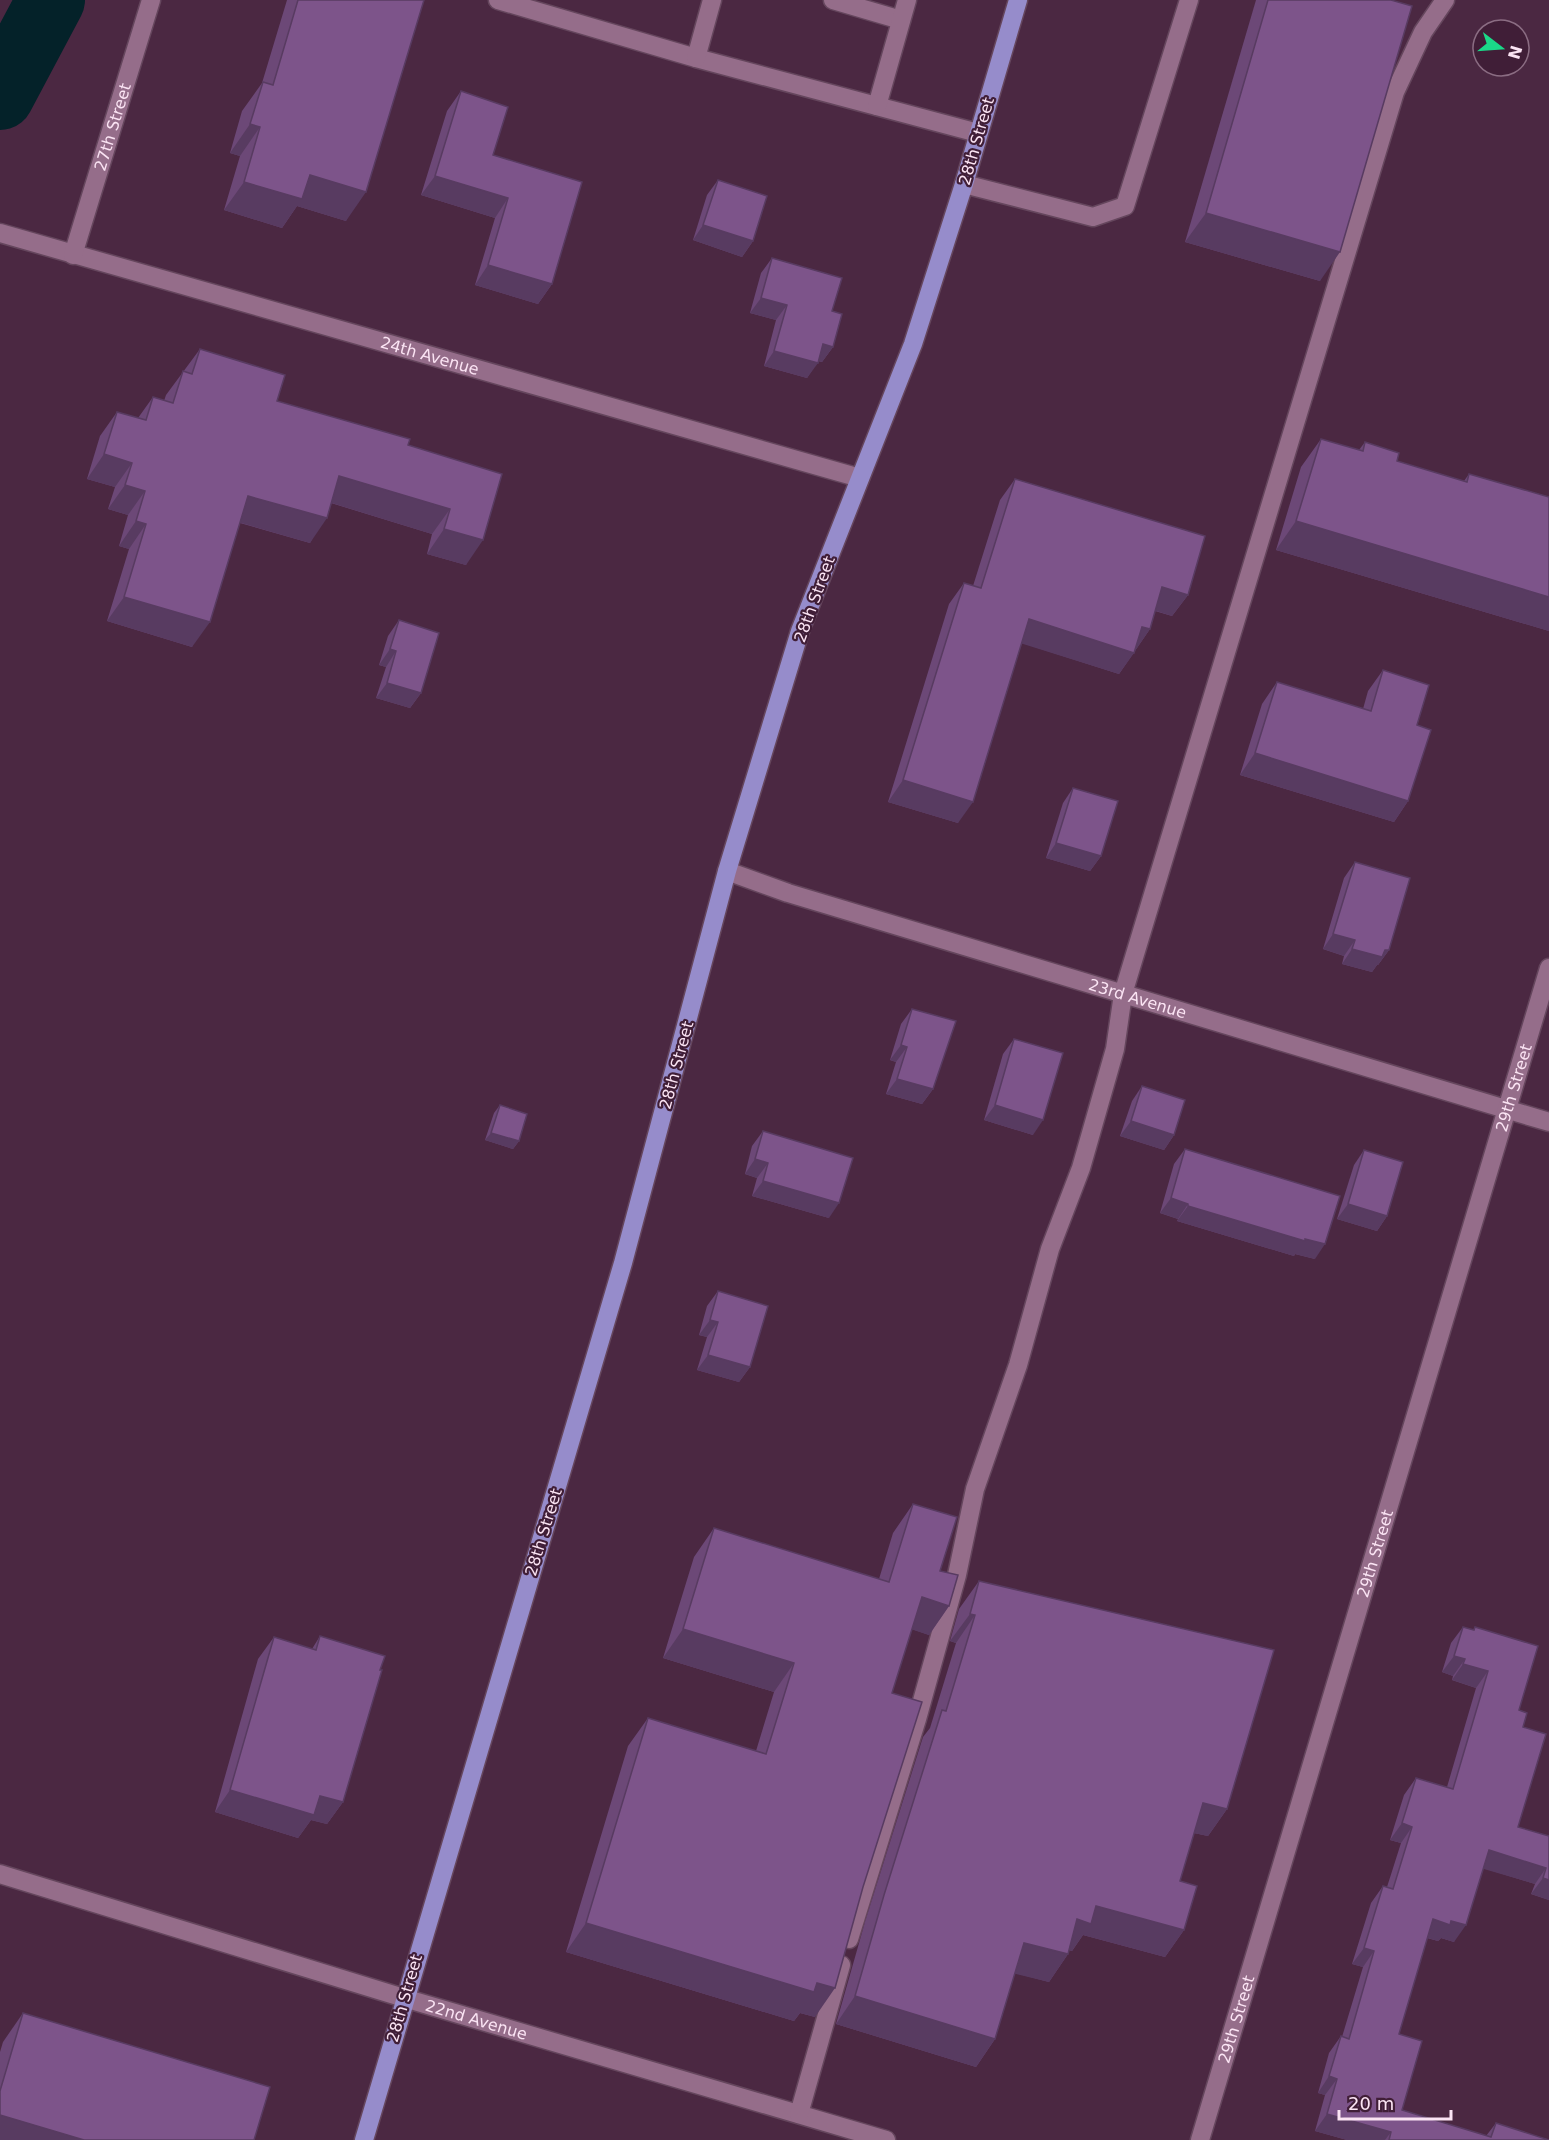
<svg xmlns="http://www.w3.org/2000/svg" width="1549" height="2140" font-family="'DejaVu Sans',sans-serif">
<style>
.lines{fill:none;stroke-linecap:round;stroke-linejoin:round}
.river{stroke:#042229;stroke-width:68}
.minor-casing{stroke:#65465d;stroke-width:21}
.major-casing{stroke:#65465d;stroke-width:21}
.minor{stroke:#956d8a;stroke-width:18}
.major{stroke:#968ccb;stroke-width:18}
.wall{fill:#6c4877}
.shaded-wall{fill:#583b61}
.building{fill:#7d548a;stroke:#583b61;stroke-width:1.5}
.labels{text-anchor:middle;stroke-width:4.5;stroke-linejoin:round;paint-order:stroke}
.street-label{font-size:16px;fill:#fbe4f4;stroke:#401e37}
</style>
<rect width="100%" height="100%" fill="#4b2842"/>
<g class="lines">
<path class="river" d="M0,96l51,-96"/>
<defs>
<g id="minor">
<path d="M498,0l198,58 282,75"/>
<path d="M833,0l68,20"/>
<path d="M696,58l16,-58"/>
<path d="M877,106l30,-106"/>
<path d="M964,184l129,33 32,-11 64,-206"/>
<path id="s1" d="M0,233l860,245"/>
<path id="s2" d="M73,255l78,-255"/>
<path id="s3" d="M727,871l61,22 761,229"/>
<path id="s4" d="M0,1874l404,124 482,142"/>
<path d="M849,1939l68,-220 40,-144 18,-86 43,-124 32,-116 31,-81 34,-119 8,-55 272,-902 28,-60 22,-32"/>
<path d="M799,2114l42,-149"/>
<path id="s5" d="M1200,2140l349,-1172"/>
</g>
<path id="major" d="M364,2140l259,-877 104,-392 73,-240 113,-287 51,-160 54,-184"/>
</defs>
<use href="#minor" class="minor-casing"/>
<use href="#major" class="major-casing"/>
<use href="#minor" class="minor"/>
<use href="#major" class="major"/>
</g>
<g class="wall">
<path d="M287,0h137l-78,221 -49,-15 -15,22 -58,-18 16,-54 -10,-3 12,-42 20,-28z"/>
<path d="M1256,0h135l-71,281 -135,-39z"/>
<path d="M461,91l32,64 59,129 -14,20 -63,-19 20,-67 -74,-23 26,-84z"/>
<path d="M718,180l35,61 -11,16 -49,-17 14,-45z"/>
<path d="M772,258l60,53 1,36 -11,15 -4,-1 -11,17 -43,-12 12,-46 -26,-7 11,-40z"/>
<path d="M200,349l77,52 131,44 94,29 -36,91 -39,-11 5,-20 -101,-31 -21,40 -70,-20 -48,124 -85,-26 22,-72 -10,-3 9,-31 -20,-6 7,-22 -28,-8 13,-43 17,-24 21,6 15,-21 11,4 2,-6z"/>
<path d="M1321,439l38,11 6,-8 32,19 67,20 5,-7 80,23v134l-273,-81 25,-83z"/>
<path d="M1015,479l173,116 -16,21 -17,-5 -5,18 -31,45 -97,-31 -64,180 -70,-21 61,-198 15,-21 9,3 27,-86z"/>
<path d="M399,620l22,73 -11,15 -34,-10 10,-31 -7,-2 9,-29z"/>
<path d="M1383,670l34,55 -9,76 -14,21 -154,-47 22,-71 15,-22 86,27 5,-18z"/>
<path d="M1073,788l28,68 -11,15 -44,-13 17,-55z"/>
<path d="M1355,862l34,88 -11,15h-1l-5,7 -30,-8 2,-8 -21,-7 21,-71z"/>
<path d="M912,1009l21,80 -11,15 -36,-10 10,-32 -6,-2 11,-36z"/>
<path d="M1014,1039l19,96 -49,-15 19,-66z"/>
<path d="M1142,1086l32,49 -10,15 -44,-14 12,-35z"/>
<path d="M500,1105l19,36 -6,8 -28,-9 9,-27z"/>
<path d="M763,1131l66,87 -77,-22 5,-18 -12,-4 7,-28z"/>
<path d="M1185,1149l130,110 -20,-5 -1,2 -117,-35 1,-2 -18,-6 14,-49z"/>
<path d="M1364,1150l23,66 -10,15 -40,-12 17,-54z"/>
<path d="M718,1291l32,76 -11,15 -42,-12 10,-33 -8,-2 8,-29z"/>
<path d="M913,1504l27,67 9,35 -20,29 -17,-6 -20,64 -77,324 -15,-4 -6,8 -228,-69 62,-206 20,-28 108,33 18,-59 -111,-34 31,-101 20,-29 165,51 14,-46z"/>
<path d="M979,1581l248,228 -19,27 -14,-3 -14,48 4,49 -19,27 -82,-22 -11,16 -3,-1 -1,4 -19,28 -34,-9 -20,66 -19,28 -140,-43 29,-102 58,-185 7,-9 26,-85 -6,-2 9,-32z"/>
<path d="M1463,1627l10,3 2,-3 44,83 4,17 -5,100 31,9v64l-18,-6 4,-10 -52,-16 -29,74 -13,-4 -3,3 -11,-3 -28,96 3,76 84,26 10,-13 53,17h-202l-32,-9 10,-36 -7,-2 11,-40 12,-17 1,1 21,-70 -11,-3 19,-61 12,-17 4,1 14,-44 -11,-3 14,-45 12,-17 31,9 29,-99 -24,-8 1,-4 -11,-4 9,-29z"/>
<path d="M320,1636l23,166 -16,22 -16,-4 -13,18 -83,-26 43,-153 16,-22 38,12z"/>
<path d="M23,2013l-23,127v-88l3,-10z"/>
</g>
<g class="shaded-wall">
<path d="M250,124l10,3 -20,29 -10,-3z"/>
<path d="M310,175l56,17 -20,29 -49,-15 -15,22 -58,-18 20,-28z"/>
<path d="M435,176l73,22 -13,20 -74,-23z"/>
<path d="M1206,213l134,39 -20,29 -135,-39z"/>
<path d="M703,225l50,16 -11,16 -49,-17z"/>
<path d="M488,265l64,19 -14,20 -63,-19z"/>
<path d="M761,298l26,7 -11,15 -26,-7z"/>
<path d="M823,344l10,3 -11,15 -10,-3z"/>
<path d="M774,351l44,12 -11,15 -43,-12z"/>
<path d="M104,454l28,9 -17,24 -28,-8z"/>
<path d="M339,476l111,33 -18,25 -110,-34z"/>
<path d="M125,485l20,6 -17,24 -20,-6z"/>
<path d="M248,496l79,22 -17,25 -79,-23z"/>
<path d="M136,521l10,3 -17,25 -10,-3z"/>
<path d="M1296,521l253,76v34l-273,-81z"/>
<path d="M444,529l39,11 -17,25 -39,-11z"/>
<path d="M1162,587l26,8 -16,21 -25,-8z"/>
<path d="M124,597l86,25 -18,25 -85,-26z"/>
<path d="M1029,619l105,34 -15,21 -105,-33z"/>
<path d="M1142,627l8,2 -15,22z"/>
<path d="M390,649l6,2 -10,16 -7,-2z"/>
<path d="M387,683l34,10 -11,15 -34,-10z"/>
<path d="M1255,753l153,48 -14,21 -154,-47z"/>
<path d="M903,780l70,22 -15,21 -70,-21z"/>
<path d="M1056,843l45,13 -11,15 -44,-13z"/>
<path d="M1333,934l22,6 -11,16 -21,-7z"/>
<path d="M1352,949l33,1h4l-11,15h-1l-5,7 -30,-8z"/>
<path d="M901,1045l6,2 -11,15 -6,-2z"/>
<path d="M897,1079l36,10 -11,15 -36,-10z"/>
<path d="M995,1105l48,15 -10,15 -49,-15z"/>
<path d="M1131,1121l43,14 -10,15 -44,-14z"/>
<path d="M491,1133l28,8 -6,8 -28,-9z"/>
<path d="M755,1159l13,4 -11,15 -12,-4z"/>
<path d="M763,1181l76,22 -10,15 -77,-22z"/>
<path d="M1171,1198l17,6 -10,15 -18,-6z"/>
<path d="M1348,1204l39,12 -10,15 -40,-12z"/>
<path d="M1188,1206l117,33 20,5 -10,15 -20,-5 -1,2 -117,-35z"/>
<path d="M710,1320l8,2 -11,15 -8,-2z"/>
<path d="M708,1355l42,12 -11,15 -42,-12z"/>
<path d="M922,1597l27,9 -20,29 -28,-9z"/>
<path d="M970,1614l5,1 -19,28 -6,-2z"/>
<path d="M683,1629l111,34 -20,29 -111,-34z"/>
<path d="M1454,1656l11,3 -12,17 -11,-4z"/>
<path d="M1463,1664l25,7 -12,17 -24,-8z"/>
<path d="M230,1790l90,6 23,6 -16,22 -16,-4 -13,18 -83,-26z"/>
<path d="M1203,1803l24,6 -19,27 -24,-5z"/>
<path d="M1402,1823l10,4 -11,16 -11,-3z"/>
<path d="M1489,1850l57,18 -11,16 -58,-17z"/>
<path d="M1543,1878l6,2v20l-18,-6z"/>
<path d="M1096,1906l88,24 -19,27 -82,-22 -11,16 -14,-4 19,-28z"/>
<path d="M1433,1919l18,2 15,4 -12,17 -13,-4 -3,3 -17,-5z"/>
<path d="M586,1923l231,60 18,5 -20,29 -15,-4 -6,8 -228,-69z"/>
<path d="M1024,1943l44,11 -19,28 -45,-11z"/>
<path d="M1364,1948l10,3 -11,16 -11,-3z"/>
<path d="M855,1996l140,43 -19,28 -140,-43z"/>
<path d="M1329,2076l8,3 -12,16 -7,-2z"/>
<path d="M1327,2114l64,18 -6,8h-38l-32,-9z"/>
<path d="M0,2115l84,25h-84z"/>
</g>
<g class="building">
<path d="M298,0h126l-58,192 -56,-17 -8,24 -58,-17 16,-55 -10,-3 13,-42 10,3z"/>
<path d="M1268,0h123l21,6 -72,246 -134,-39z"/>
<path d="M461,91l47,16 -15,48 89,27 -30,102 -64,-19 20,-67 -73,-22z"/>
<path d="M718,180l49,16 -14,45 -50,-16z"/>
<path d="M772,258l70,20 -10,33 10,3 -9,33 -10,-3 -5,19 -44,-12 13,-46 -26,-7z"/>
<path d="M200,349l85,26 -8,26 133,38 -2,6 94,29 -19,66 -39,-11 6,-20 -111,-33 -12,42 -79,-22 -38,126 -86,-25 22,-73 -10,-3 9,-30 -20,-6 7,-22 -28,-9 13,-42 29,8 7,-23 20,6 10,-32 9,3z"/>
<path d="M1321,439l42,12 2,-9 34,11 -2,8 70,21 2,-8 80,23v100l-253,-76z"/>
<path d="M1015,479l190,57 -17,59 -26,-8 -12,42 -8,-2 -8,26 -105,-34 -56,183 -70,-22 61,-197 17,5z"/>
<path d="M399,620l40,13 -18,60 -34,-10 9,-32 -6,-2z"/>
<path d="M1383,670l46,15 -12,40 14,5 -23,71 -153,-48 22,-71 94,29z"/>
<path d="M1073,788l45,13 -17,55 -45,-13z"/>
<path d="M1355,862l55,16 -21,72h-4l-3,7 -30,-8 3,-9 -22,-6z"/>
<path d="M912,1009l44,12 -23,68 -36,-10 10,-32 -6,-2z"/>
<path d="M1014,1039l49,14 -20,67 -48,-15z"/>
<path d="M1142,1086l43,14 -11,35 -43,-14z"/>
<path d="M500,1105l27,9 -8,27 -28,-8z"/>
<path d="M763,1131l90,27 -14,45 -76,-22 5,-18 -13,-4z"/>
<path d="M1185,1149l155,47 -15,48 -20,-5v2l-117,-35v-2l-17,-6z"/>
<path d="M1364,1150l39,12 -16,54 -39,-12z"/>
<path d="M718,1291l50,15 -18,61 -42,-12 10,-33 -8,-2z"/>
<path d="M913,1504l44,13 -17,54 18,4 -9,31 -27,-9 -30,96 30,9 -59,185 -28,101 -18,-5 -3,9 -228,-69 62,-205 118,36 28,-91 -111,-34 31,-101 175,54z"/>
<path d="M979,1581l295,69 -47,159 -24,-6 -23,78 17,5 -13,44 -88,-24 -5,18 -14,-5 -9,35 -44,-11 -29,96 -140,-43 29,-101 58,-185 4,1 29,-96 -5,-1z"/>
<path d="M1463,1627l11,3 1,-3 63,19 -19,64 8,3 -4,14 23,7 -28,93 31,9v44l-6,-2 3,-10 -57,-18 -23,75 -15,-4 -1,4 -17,-6 -34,115 23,7 -20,69 89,27 5,-14 53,17h-160l2,-8 -64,-18 10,-35 -8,-3 12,-40 8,3 25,-88 -10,-3 19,-62 10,3 19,-62 -10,-4 14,-45 37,11 35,-118 -25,-7 2,-5 -11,-3z"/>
<path d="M320,1636l65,20 -5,14h2l-39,132 -23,-6 -6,19 -84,-25 44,-153 42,13z"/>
<path d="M23,2013l247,74 -16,53h-170l-84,-25v-24z"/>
</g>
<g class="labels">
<g class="street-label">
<text dy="6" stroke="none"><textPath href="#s2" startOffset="134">27th Street</textPath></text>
<text transform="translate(976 141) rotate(-74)" y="6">28th Street</text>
<text dy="6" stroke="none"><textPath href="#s1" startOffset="447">24th Avenue</textPath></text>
<text transform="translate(814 599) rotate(-70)" y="6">28th Street</text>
<text dy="6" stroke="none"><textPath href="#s3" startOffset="430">23rd Avenue</textPath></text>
<text transform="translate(676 1065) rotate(-75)" y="6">28th Street</text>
<text dy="6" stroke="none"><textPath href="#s5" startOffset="1098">29th Street</textPath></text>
<text transform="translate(543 1532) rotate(-73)" y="6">28th Street</text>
<text dy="6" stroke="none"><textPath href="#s5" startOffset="612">29th Street</textPath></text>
<text transform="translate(404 1998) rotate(-74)" y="6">28th Street</text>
<text dy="6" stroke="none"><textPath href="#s4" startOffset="498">22nd Avenue</textPath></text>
<text dy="6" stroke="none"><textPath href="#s5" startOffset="126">29th Street</textPath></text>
</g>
</g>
<g transform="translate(1501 48) rotate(107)"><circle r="28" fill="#401e37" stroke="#8b6d83" stroke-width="1.5"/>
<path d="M0-4.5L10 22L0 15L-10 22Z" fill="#1ad988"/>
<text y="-9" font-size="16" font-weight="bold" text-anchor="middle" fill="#fbe4f4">N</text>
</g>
<path d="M1339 2110v9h112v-9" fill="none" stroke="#fbe4f4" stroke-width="3"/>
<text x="1348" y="2110" font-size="18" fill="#fbe4f4" stroke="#401e37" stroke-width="4.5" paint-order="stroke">20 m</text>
</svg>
